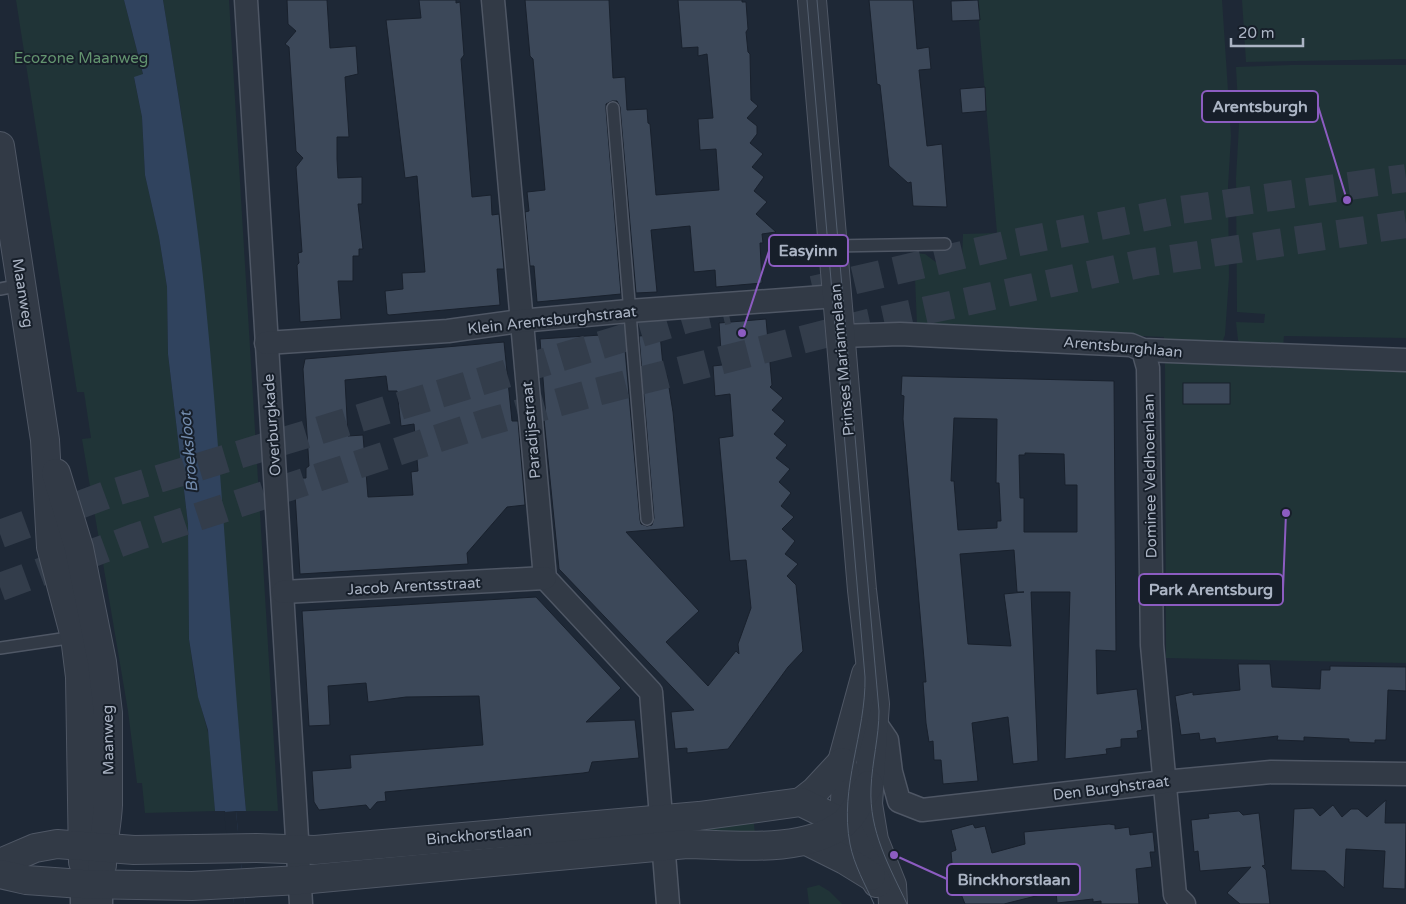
<svg xmlns="http://www.w3.org/2000/svg" width="1406" height="904" font-family="'Varela Round',sans-serif">
<style>
.green{fill:#203437}
.water{fill:#30435e}
.pier{fill:#1e2836}
.building{fill:#3c4859;stroke:#19212d;fill-rule:evenodd}
.lines{fill:none;stroke-linecap:round;stroke-linejoin:round}
.primary-tunnel{stroke:#333d4b;stroke-width:28;stroke-dasharray:28 14;stroke-linecap:butt}
.service-casing{stroke:#4f5765;stroke-width:14}
.minor-casing{stroke:#4f5765;stroke-width:25}
.tertiary-casing{stroke:#4f5765;stroke-width:30}
.service{stroke:#323a46;stroke-width:11}
.minor{stroke:#323a46;stroke-width:22}
.tertiary{stroke:#323a46;stroke-width:28}
.tram{stroke:#535e6e;stroke-width:1}
.labels{text-anchor:middle;stroke-width:4;stroke-linejoin:round;paint-order:stroke}
.park-label{font-size:15px;fill:#63946f;stroke:#171f2a}
.street-label{font-size:15px;fill:#abb4c4;stroke:#171f2a}
.water-label{font-size:16px;font-style:italic;fill:#728bad;stroke:#171f2a}
.leader{fill:none;stroke:#8c5cc1;stroke-width:2}
.callout-dot{fill:#8c5cc1;stroke:#171f2a;stroke-width:2}
.callout{fill:#171f2a;stroke:#8c5cc1;stroke-width:2}
.callout-label{font-size:16px;text-anchor:middle;font-weight:bold;fill:#abb4c4}
</style>
<rect width="100%" height="100%" fill="#1e2836"/>
<g class="green">
<path d="M16,0h108l19,75 -9,3 8,39 3,58 14,62 8,50 1,67 20,170 1,115 7,49 13,48 6,75 -70,2 -3,-30h-5l-9,-72 -46,-272 9,-1 -7,-46h-7z"/>
<path d="M163,0h66l49,811h-32l-64,-693z"/>
<path d="M977,0h245l9,136 -3,51 1,90 -4,58 -4,10 -57,-4v-4l-247,-11 -3,-73 11,1 12,9 25,-1 1,-28 34,-1z"/>
<path d="M1242,0h164v59l-160,3z"/>
<path d="M1291,65h115v273l-122,-2 -1,11 -41,-2 -4,-5 -2,-18 28,1 1,-9 -28,-2 -1,-134 3,-53 -3,-58z"/>
<path d="M1165,359l241,9v295l-240,-5z"/>
<path d="M753,815l2,19 -65,1v-13z"/>
<path d="M819,885l10,6 13,13h-33l-2,-16z"/>
</g>
<path class="water" d="M124,0h39c16,98 32,197 42,296 17,172 25,344 41,515h-10l9,93h-11l-9,-93h-10l-7,-81 -10,-33 -9,-58 -1,-115 -20,-170 -1,-67 -8,-50 -14,-62 -3,-58 -8,-40 9,-3z"/>
<path class="pier" d="M236,811l9,93h-11l-10,-92z"/>
<g class="building">
<path d="M287,0h40l3,48 26,-2 2,28 -13,3 4,60h-12v22l1,19 24,-1v27h-4l5,45h-4v7h-6v25h-15l3,38 -41,3 -3,-57 2,-2 -1,-10 4,-1 -6,-85 7,-9 -7,-7 -7,-104 -4,-3 11,-13 -8,-7z"/>
<path d="M419,0h37v3l4,-1 4,53 -3,4 11,138 19,-2 1,20 7,-1 5,55h-7l3,36 -111,10 -2,-1 -2,-23 18,-2 -1,-16 23,-1 -8,-96 -12,2 -19,-158 35,-2z"/>
<path d="M525,0h84l4,78 12,-1 2,33 20,-1 1,14 2,1 6,71 63,-5 -3,-41 -16,1 -2,-31 15,-1 -6,-64 -9,2v-9l-16,1 -4,-48h64v2h4l2,27 -2,3 2,20 2,2 1,46 7,6 -11,12 10,8v8l-7,9 13,11 -11,13 12,10 -10,14 13,11 -11,12 20,18 -14,2 1,9h-3l2,40 -46,4 -1,-17 -21,2 -4,-46 -39,4 6,62 -21,1 -16,-186 -3,-6h-5l-6,3v5l15,185 -84,8 -3,-36h-4l-5,-54 4,-1 -2,-19 18,-2 -12,-131 -3,-3z"/>
<path d="M869,0h44l4,49 12,-2 2,22 -12,1 8,76 15,-2 5,63 -34,-1 -2,-24 -3,1 -19,-17 -9,-81 -3,-1z"/>
<path d="M978,0l2,20 -28,1 -1,-20z"/>
<path d="M985,87l1,24 -24,2 -2,-24z"/>
<path d="M766,319l6,66 -2,2 13,11 -11,12 13,11 -11,13 13,11 -11,13 14,11 -11,13 12,11 -10,13 13,11 -12,12 13,12 -10,13 13,10 -11,12 9,9 7,66 -15,16 -60,82 -41,4v-5l-12,1 -4,-37 23,-2 -135,-141 -15,-150 2,-1 -6,-79 76,-5 1,5 7,-1 16,182 1,4 6,2 5,-1 2,-7 -15,-182 21,-2 4,42 3,-1 6,37 11,115 -58,5 73,79 -33,31 42,44 28,-35 3,3 -1,-10 13,-36 -5,-48 -16,1 -11,-123 14,-2 -3,-42 -15,2 -2,-30 9,-1 -3,-42z"/>
<path d="M504,342l8,79h6l7,84 -18,2 -40,46 1,11 -168,10 -6,-96h12v-10l3,-2 -6,-97 2,-10zM386,376l2,15h9l4,35 13,-2 4,47 -7,1 2,23 -45,2 -5,-62 -15,1 -3,-56z"/>
<path d="M902,376l212,5 2,270 -20,-1 1,44 40,-5 5,41 -5,1 1,7 -17,1v8l-15,2 1,5 -42,5 5,-167h-39l7,169 -25,3 -5,-47 -36,6 6,58 -35,3 -2,-24h-7l-1,-19 -4,1 -3,-19 -3,-41h3l-23,-263 1,-23 -3,-1zM954,418l43,1 -1,64h3l2,38h-4v7l-39,2 -4,-49h-3zM1025,453l39,1 1,31h12v47h-53v-34h-4l-1,-43h6zM1014,550l3,42h7l-20,2 7,52 -43,-2 -8,-90z"/>
<rect x="1183" y="383" width="47" height="21"/>
<path d="M536,597l85,91 -35,34 49,-2 4,38 -47,4 -3,10 -6,1 -198,19 1,9 -9,1 -7,8 -4,-5 -47,5 -5,-8 -2,-31 39,-3 -1,-13 133,-10 -4,-49 -73,1 -38,5 -2,-19 -38,3 2,39 -21,1 -7,-115z"/>
<path d="M1238,664h32l2,23 48,2 1,-19h9v-4l76,1v24l-18,-1 -2,50h-11v3l-26,-1v-3l-24,-1 -21,-1v4l-27,-1 1,-4 -62,7 -1,-5 -15,2 -1,-7 -18,2 -6,-39 18,-4v3l47,-5z"/>
<path d="M1386,800l-1,23h21l-1,66 -22,-1 2,-37 -39,-2 -2,39 -19,-17 -34,-1 3,-61 19,-1 7,8 13,-11 9,12 9,-8h7l9,8z"/>
<path d="M1239,811l4,4 16,-2 6,52 -3,1 4,4 4,34h-30l-13,-11 24,-26 -51,4 -2,-20 -4,1 -3,-32 18,-2 -1,-4z"/>
<path d="M973,824l2,4 10,-2 7,27 33,-9 -1,-12 85,-8 6,1v4l14,-2 1,8 23,-3 2,20h-5l2,15 -16,2 3,35h-38v-3l-8,1v-3l-36,4 -1,-12 -52,13h-39l-12,-30 -2,-22 5,-2 -5,-20z"/>
</g>
<g class="lines">
<g class="primary-tunnel">
<path d="M813,290l201,-47 166,-33 226,-32"/>
<path d="M0,534l109,-40 578,-175 41,-9"/>
<path d="M0,587l136,-50 349,-114 107,-30 276,-70 276,-60 262,-39"/>
</g>
<defs>
<g id="service">
<path d="M613,108l34,411"/>
<path d="M833,246l112,-2"/>
<path d="M0,289l21,-4"/>
<path d="M0,648l75,-11"/>
</g>
<g id="minor">
<path d="M246,0l55,904"/>
<path d="M493,0l52,578 106,114 17,212"/>
<path d="M840,336l60,-2 231,11 12,5 263,10"/>
<path d="M266,343l182,-12 72,-10 109,-10 208,-15"/>
<path d="M1143,350l5,18 4,277 23,250 9,9"/>
<path d="M283,592l262,-14"/>
<path d="M876,724l11,16 4,32 8,29 23,9 242,-28 107,-10 135,2"/>
<path d="M82,904v-20"/>
<path d="M101,904v-19"/>
</g>
<g id="tertiary">
<path d="M812,0l50,590 13,114 -7,100 6,36 18,45 1,19"/>
<path d="M0,146l45,294 6,107 24,90 5,40 3,185"/>
<path d="M56,473l23,75 23,114 6,51v92c-1,21 -6,40 -6,60"/>
<path d="M866,674l-24,88 4,17 -2,44 33,60"/>
<path d="M801,802l14,-11 27,-29"/>
<path d="M807,841l38,19 26,16"/>
<path d="M0,863l35,-15 22,-4 77,6 123,-2 58,2 384,-34 102,-14 43,21"/>
<path d="M0,874l26,6 56,4 110,2 108,-6 387,-36c47,1 118,10 157,-21 12,-10 17,-26 25,-38"/>
</g>
</defs>
<use href="#service" class="service-casing"/>
<use href="#minor" class="minor-casing"/>
<use href="#tertiary" class="tertiary-casing"/>
<use href="#service" class="service"/>
<use href="#minor" class="minor"/>
<use href="#tertiary" class="tertiary"/>
<g class="tram">
<path d="M807,0l58,677c1,56 -26,110 -15,167 4,21 15,40 24,60"/>
<path d="M817,0l62,711c0,26 -7,51 -8,77 -2,43 18,78 36,116"/>
</g>
</g>
<g class="labels">
<g class="park-label">
<text x="81" y="63">Ecozone Maanweg</text>
</g>
<g class="street-label">
<text transform="translate(23 293) rotate(81)" y="5">Maanweg</text>
<text transform="translate(552 320) rotate(-6)" y="5">Klein Arentsburghstraat</text>
<text transform="translate(1123 347) rotate(5)" y="5">Arentsburghlaan</text>
<text transform="translate(842 360) rotate(-95)" y="5">Prinses Mariannelaan</text>
<text transform="translate(272 425) rotate(-94)" y="5">Overburgkade</text>
<text transform="translate(531 430) rotate(-95)" y="5">Paradijsstraat</text>
<text transform="translate(1150 476) rotate(-91)" y="5">Dominee Veldhoenlaan</text>
<text transform="translate(414 586) rotate(-3)" y="5">Jacob Arentsstraat</text>
<text transform="translate(108 740) rotate(-91)" y="5">Maanweg</text>
<text transform="translate(1111 788) rotate(-7)" y="5">Den Burghstraat</text>
<text transform="translate(479 835) rotate(-5)" y="5">Binckhorstlaan</text>
</g>
<g class="water-label">
<text transform="translate(188 452) rotate(-95)" y="6">Broeksloot</text>
</g>
</g>
<path class="leader" d="M1347 200L1318 106M742 333L769 251M1286 513L1283 589M894 855L947 879"/>
<g class="callout-dot">
<circle cx="1347" cy="200" r="5"/>
<circle cx="742" cy="333" r="5"/>
<circle cx="1286" cy="513" r="5"/>
<circle cx="894" cy="855" r="5"/>
</g>
<g class="callout">
<rect x="1202" y="91" width="116" height="31" rx="5"/>
<rect x="769" y="235" width="79" height="31" rx="5"/>
<rect x="1139" y="574" width="144" height="31" rx="5"/>
<rect x="947" y="864" width="133" height="31" rx="5"/>
</g>
<g class="callout-label">
<text x="1260" y="112">Arentsburgh</text>
<text x="808" y="256">Easyinn</text>
<text x="1211" y="595">Park Arentsburg</text>
<text x="1014" y="885">Binckhorstlaan</text>
</g>
<path d="M1231 38v8h72v-8" fill="none" stroke="#abb4c4" stroke-width="2.5"/>
<text x="1238" y="38" font-size="15" fill="#abb4c4" stroke="#171f2a" stroke-width="4" paint-order="stroke">20 m</text>
</svg>
